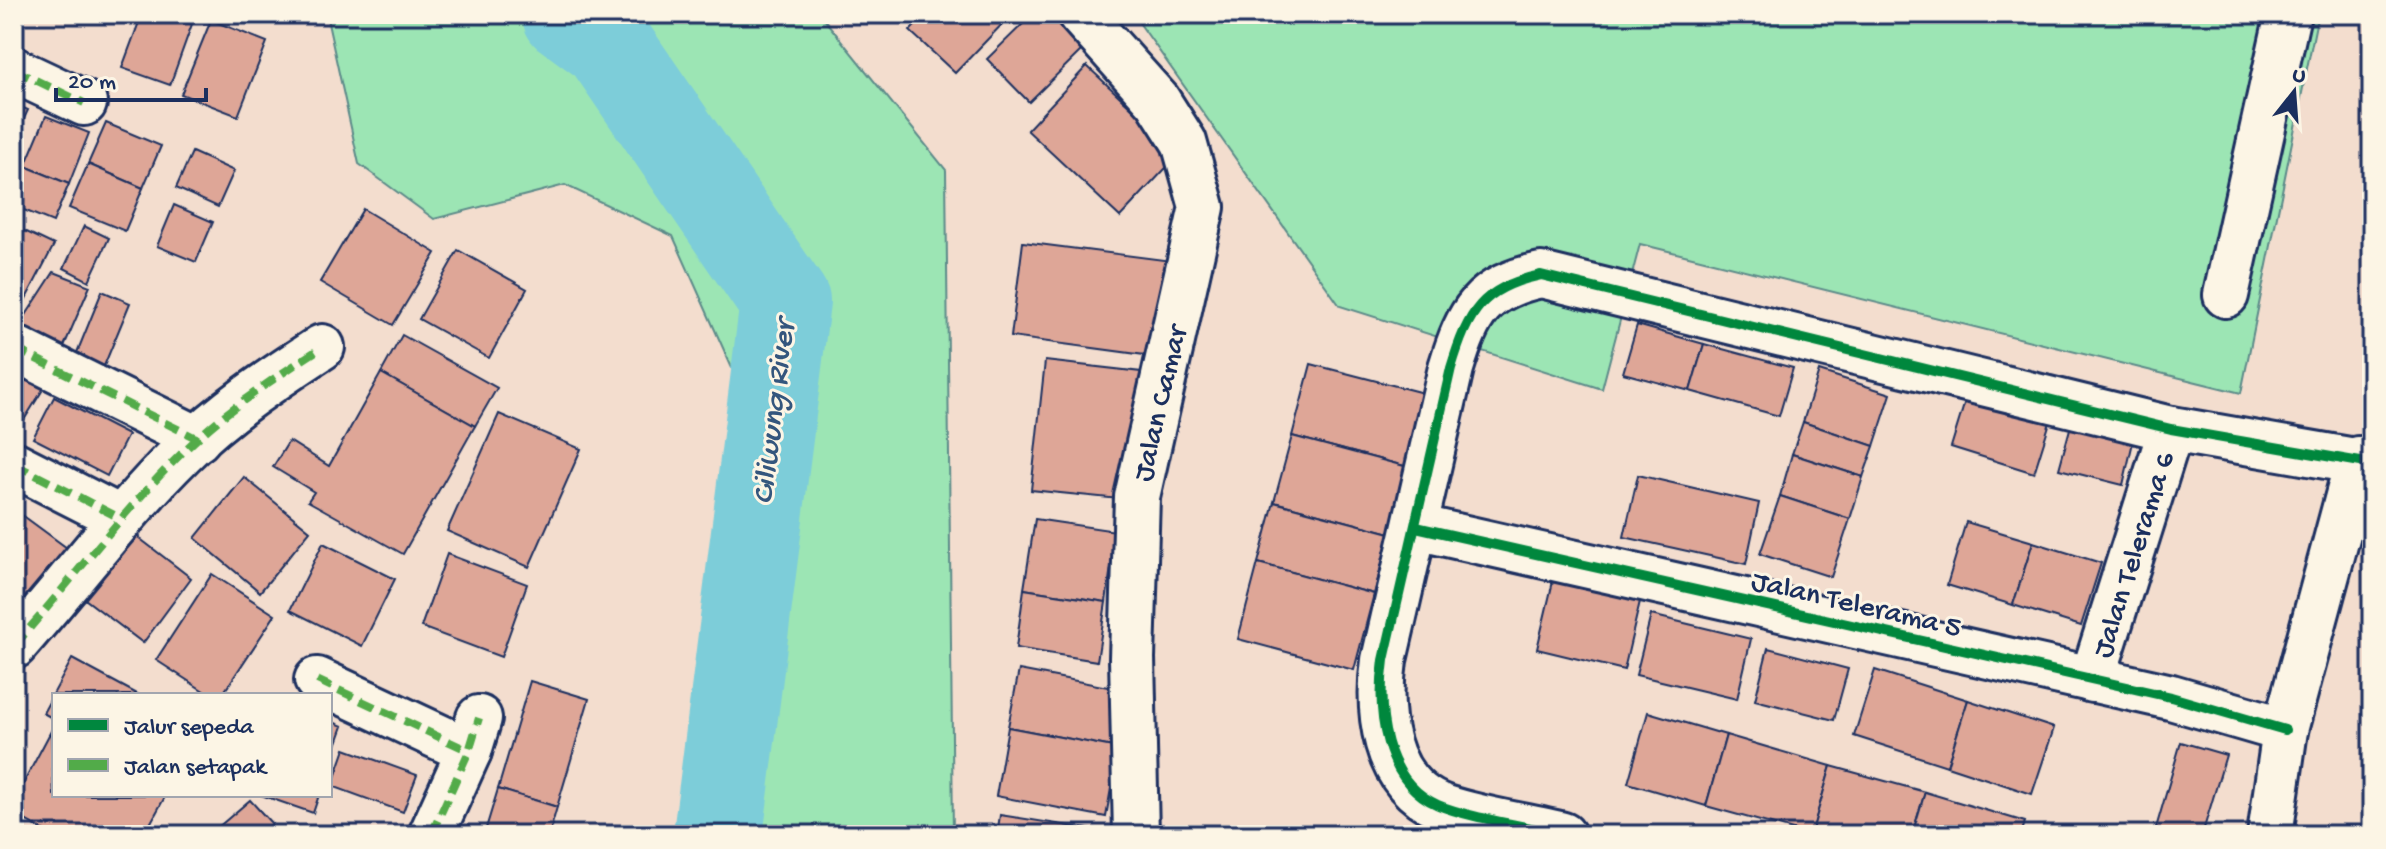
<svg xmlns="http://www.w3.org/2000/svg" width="2386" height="849" font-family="'Gochi Hand',sans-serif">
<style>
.green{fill:#9ce5b4;stroke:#5c8a89;stroke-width:2}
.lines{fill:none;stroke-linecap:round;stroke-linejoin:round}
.river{stroke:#7dcdd9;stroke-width:90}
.building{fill:#dea697;stroke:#1b2f5e;stroke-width:2}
.minor-casing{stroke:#1b2f5e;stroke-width:50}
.minor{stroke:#fcf5e5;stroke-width:44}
.quiet{stroke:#52ab49;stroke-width:8;stroke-dasharray:16 8;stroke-linecap:butt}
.cycleway-casing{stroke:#fcf5e5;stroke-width:15}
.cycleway{stroke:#00873e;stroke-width:10}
.labels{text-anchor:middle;stroke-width:6;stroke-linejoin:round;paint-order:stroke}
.street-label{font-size:30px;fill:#1b2f5e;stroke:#fcf5e5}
.water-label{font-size:32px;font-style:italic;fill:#34567d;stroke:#fcf5e5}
</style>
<rect width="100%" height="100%" fill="#f3ddce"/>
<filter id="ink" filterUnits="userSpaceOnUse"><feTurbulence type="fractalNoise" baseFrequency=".0125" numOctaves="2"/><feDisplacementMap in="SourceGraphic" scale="16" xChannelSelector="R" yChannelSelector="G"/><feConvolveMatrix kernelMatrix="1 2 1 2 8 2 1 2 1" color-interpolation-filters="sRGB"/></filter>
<g filter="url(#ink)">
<g class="green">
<path d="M326,14h494l126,156 7,665h-256l52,-120 20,-264 -96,-215 -108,-51 -131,34 -75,-55z"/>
<path d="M1133,14h1185l-77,379 -601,-149 -38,145 -262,-83z"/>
</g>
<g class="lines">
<path class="river" d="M567,14l41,30 177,258 -67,533"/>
</g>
<g class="building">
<path d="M142,14h24l26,10 -22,61 -48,-17z"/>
<path d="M926,14h86l-57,59 -45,-42z"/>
<path d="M1033,14h16l34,35 -54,53 -42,-43z"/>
<path d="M211,20l56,22 -29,74 -57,-22z"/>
<path d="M1087,66l93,87 -60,64 -93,-87z"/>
<path d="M14,104l14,6 -14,30z"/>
<path d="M46,116l43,17 -20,51 -44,-18z"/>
<path d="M106,123l55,23 -18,42 -55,-24z"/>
<path d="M192,152l42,19 -16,36 -42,-19z"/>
<path d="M88,164l55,24 -18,43 -56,-23z"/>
<path d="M25,166l44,18 -16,38 -39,-16v-13z"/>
<path d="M174,205l39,17 -17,40 -39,-16z"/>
<path d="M363,209l73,44 -43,72 -73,-43z"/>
<path d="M14,226l40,19 -35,67 -5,-3z"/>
<path d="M84,226l25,12 -20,43 -25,-13z"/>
<path d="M1023,242l149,19 -12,96 -149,-20z"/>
<path d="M458,250l69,39 -38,69 -70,-39z"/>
<path d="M54,272l36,14 -28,65 -47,-19z"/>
<path d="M102,291l28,12 -28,68 -28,-11z"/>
<path d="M1637,325l67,19 -14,47 -67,-18z"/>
<path d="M402,335l95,53 -22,38 -94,-53z"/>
<path d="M1704,344l89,24 -14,48 -89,-25z"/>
<path d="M1045,361l96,11 -12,128 -98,-10z"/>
<path d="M14,363l33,20 -33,53z"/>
<path d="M1311,364l116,30 -19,73 -116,-31z"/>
<path d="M1819,371l72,23 -17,52 -71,-24z"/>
<path d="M381,373l94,53 -72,128 -95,-53 6,-9 -41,-25 16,-26 40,25z"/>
<path d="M1967,395l83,27 -16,51 -83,-26z"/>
<path d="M54,397l74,38 -21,41 -74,-38z"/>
<path d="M499,414l82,35 -52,118 -82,-36z"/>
<path d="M1803,422l71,24 -11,31 -71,-23z"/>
<path d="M2071,425l62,17 -10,43 -64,-16z"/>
<path d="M1292,436l116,31 -18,66 -116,-31z"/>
<path d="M1792,454l71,23 -13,42 -70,-23z"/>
<path d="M1638,475l121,28 -13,61 -122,-27z"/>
<path d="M244,477l66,54 -50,61 -65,-54z"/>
<path d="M1780,496l70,23 -19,58 -71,-23z"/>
<path d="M1274,502l116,31 -16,61 -116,-31z"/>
<path d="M14,509l53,39 -50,67 -3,-2z"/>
<path d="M1035,519l81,12 -10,71 -82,-13z"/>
<path d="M1966,522l67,20 -20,63 -66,-20z"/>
<path d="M130,531l61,47 -48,65 -62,-47z"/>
<path d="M2033,542l68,21 -20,63 -68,-21z"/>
<path d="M323,543l72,36 -33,67 -72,-36z"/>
<path d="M447,554l80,30 -26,73 -80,-30z"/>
<path d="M1258,563l116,31 -20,76 -116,-31z"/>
<path d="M212,574l63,41 -53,80h-12l-54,-35z"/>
<path d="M1554,577l87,20 -17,73 -87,-21z"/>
<path d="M1024,589l82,13 -9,59 -81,-13z"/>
<path d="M1651,615l100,24 -14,60 -101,-24z"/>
<path d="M1768,648l80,21 -14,51 -79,-20z"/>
<path d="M72,659l67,36h-85v24l-11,-6z"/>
<path d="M1019,670l110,21 -11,57 -110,-21z"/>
<path d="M1875,670l93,30 -21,66 -93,-30z"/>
<path d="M530,681l59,18 -32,108 -59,-18z"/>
<path d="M1968,700l86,28 -22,66 -85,-28z"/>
<path d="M1648,712l78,23 -20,71 -78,-23z"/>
<path d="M330,721l13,5 -13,36z"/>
<path d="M1008,727l110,21 -12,69 -110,-21z"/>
<path d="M51,731l3,64h112l-22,40h-92l-38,-21v-13z"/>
<path d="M1726,735l105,31 -20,69 -105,-29z"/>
<path d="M2181,742l45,13 -24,80h-48z"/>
<path d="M345,749l72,26 -14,37 -71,-26z"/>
<path d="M1831,766l94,26 -13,43h-101z"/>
<path d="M498,789l59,18 -8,28h-65z"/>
<path d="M1925,792l100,30 -4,13h-109z"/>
<path d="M261,795h58l-6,18z"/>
<path d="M250,800l22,24 -13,11h-50z"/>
<path d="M1000,815l95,15 -1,5h-97z"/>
</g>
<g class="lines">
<defs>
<g id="minor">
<path d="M1080,14l78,87 26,41 18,65 -65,290 -5,161 4,177"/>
<path d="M14,70l70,33"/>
<path d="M2226,295l62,-281"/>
<path d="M14,348l184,91"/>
<path d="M14,464l106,54"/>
<path d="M1416,527l755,170 114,33"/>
<path d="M14,646c57,-64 107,-133 168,-193 42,-42 91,-74 140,-106"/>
<path d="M317,680l152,71"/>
<path id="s1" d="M2092,680l79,-251"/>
<path d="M431,835l38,-84 10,-33"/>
<path d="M1563,835c-35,-9 -94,-17 -125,-30 -55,-24 -61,-95 -54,-145l67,-292c17,-56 31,-81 90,-93l630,154 201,35"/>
<path d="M2270,835l15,-105 73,-271"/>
</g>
</defs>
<use href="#minor" class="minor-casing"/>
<use href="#minor" class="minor"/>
<g class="quiet">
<path d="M14,70l70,33"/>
<path d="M14,348l184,91"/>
<path d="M14,464l106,54"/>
<path d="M14,646c57,-64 107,-133 168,-193 42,-42 91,-74 140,-106"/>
<path d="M317,680l152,71"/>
<path d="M431,835l38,-84 10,-33"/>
</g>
<defs>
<g id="cycleway">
<path d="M1416,527l755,170 114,33"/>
<path d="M1563,835c-35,-9 -94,-17 -125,-30 -55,-24 -61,-95 -54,-145l67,-292c17,-56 31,-81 90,-93l630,154 201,35"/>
</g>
</defs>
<use href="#cycleway" class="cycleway-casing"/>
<use href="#cycleway" class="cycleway"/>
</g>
</g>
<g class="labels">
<g class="street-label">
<text transform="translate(1158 403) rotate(-77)" y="10">Jalan Camar</text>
<text dy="10" stroke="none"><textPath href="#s1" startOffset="132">Jalan Telerama 6</textPath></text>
<text transform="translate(1857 602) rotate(13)" y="10">Jalan Telerama 5</text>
</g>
<g class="water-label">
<text transform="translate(771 412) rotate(-83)" y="11">Ciliwung River</text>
</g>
</g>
<rect width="2386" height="849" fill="none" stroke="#fcf5e5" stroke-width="48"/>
<rect x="24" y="24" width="2338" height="801" fill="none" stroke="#1b2f5e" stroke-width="3" filter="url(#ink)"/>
<rect x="52" y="693" width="280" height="104" fill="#fcf5e5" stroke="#a2a6af" stroke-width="2"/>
<rect x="68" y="719" width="40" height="12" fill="#00873e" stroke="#a2a6af" stroke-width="2"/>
<text x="124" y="733" font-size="24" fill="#1b2f5e">Jalur sepeda</text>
<rect x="68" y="759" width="40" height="12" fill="#52ab49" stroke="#a2a6af" stroke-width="2"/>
<text x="124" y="773" font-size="24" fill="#1b2f5e">Jalan setapak</text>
<g transform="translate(2294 92) rotate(17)" stroke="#fcf5e5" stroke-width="6" paint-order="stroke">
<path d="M0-6L14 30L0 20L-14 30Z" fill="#1b2f5e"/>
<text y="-12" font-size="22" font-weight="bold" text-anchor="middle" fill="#1b2f5e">U</text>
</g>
<path d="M56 88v12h150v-12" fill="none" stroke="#1b2f5e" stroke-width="4"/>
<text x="68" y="88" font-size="24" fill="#1b2f5e" stroke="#fcf5e5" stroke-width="6" paint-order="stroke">20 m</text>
</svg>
